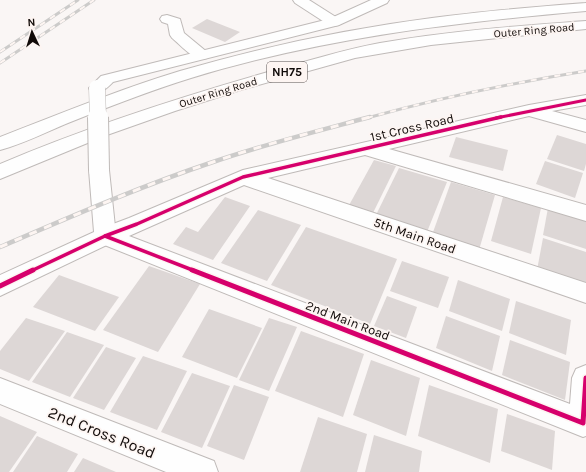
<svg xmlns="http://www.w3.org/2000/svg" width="586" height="472" font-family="Karla,sans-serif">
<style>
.building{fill:#ddd7d6}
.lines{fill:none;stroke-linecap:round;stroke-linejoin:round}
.street-casing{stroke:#bfbab8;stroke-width:2}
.secondary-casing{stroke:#bfbab8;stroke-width:2}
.highway-casing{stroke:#bfbab8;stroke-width:2}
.street{fill:#fefefe;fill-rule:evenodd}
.secondary{fill:#fefefe;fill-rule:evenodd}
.highway{fill:#fefefe;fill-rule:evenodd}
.rail-far1-casing{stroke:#cccbca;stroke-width:3}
.rail-casing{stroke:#cccbca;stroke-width:4.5}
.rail-far1{stroke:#fdf5f2;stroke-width:2;stroke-dasharray:6;stroke-linecap:butt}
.rail{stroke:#fdf5f2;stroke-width:3;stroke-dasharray:8;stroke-linecap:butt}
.secondary-bridge-far1-casing{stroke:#bfbab8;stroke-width:17;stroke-linecap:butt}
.secondary-bridge-casing{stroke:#bfbab8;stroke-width:22;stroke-linecap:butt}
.secondary-bridge-far1{stroke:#fefefe;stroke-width:16}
.secondary-bridge{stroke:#fefefe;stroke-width:20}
.cycleway-far2-casing{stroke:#fdf5f2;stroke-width:5}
.cycleway-far1-casing{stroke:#fdf5f2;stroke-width:6}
.cycleway-casing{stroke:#fdf5f2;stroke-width:8}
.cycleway-far2{stroke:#d6006c;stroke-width:3}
.cycleway-far1{stroke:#d6006c;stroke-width:3.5}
.cycleway{stroke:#d6006c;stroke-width:5}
.labels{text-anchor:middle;stroke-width:3.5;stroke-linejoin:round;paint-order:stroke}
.far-street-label{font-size:11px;fill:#100a08;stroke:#fdf5f2}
.shield{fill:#fdf5f2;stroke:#57504e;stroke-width:1}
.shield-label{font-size:12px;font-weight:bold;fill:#100a08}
.street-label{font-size:13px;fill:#100a08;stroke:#fdf5f2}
.near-street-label{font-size:16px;fill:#100a08;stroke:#fdf5f2}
</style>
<rect width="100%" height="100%" fill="#faf6f5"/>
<g class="building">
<path d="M207,19l33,13 -15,10 -33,-14z"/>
<path d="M557,135l29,9v20l-2,7 -37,-12z"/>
<path d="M456,137l52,13 -5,21 -54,-14z"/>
<path d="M374,160l22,6 -24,49 -24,-8z"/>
<path d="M545,161l38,12 -8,25 -39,-14z"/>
<path d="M399,168l48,14 -20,50 -51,-17z"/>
<path d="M451,182l44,13 -16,55 -47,-15z"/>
<path d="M225,197l25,9 -37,54 -40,-16 13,-17 12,5z"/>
<path d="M503,197l38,11 -10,46 -40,-13z"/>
<path d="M548,208l38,11v30l-43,-14z"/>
<path d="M258,210l43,15 -34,56 -46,-18z"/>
<path d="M306,227l91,32 -27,65 -99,-39z"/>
<path d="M543,238l43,14v34l-49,-16z"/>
<path d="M402,261l47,16 -11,31 -48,-17z"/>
<path d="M149,266l51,18 -42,68 -55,-22z"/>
<path d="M59,275l60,22 -24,34 -62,-24z"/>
<path d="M458,280l52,19 -8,32 -53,-20z"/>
<path d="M387,296l30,11 -11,31 -32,-12z"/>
<path d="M516,301l55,19 -5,35 -57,-22z"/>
<path d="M209,309l53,19 -25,50 -55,-21z"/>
<path d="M446,316l54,20 -8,35 -56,-23z"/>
<path d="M26,318l39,13 -36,50 -29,-12v-18z"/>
<path d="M269,318l28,9 -28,64 -30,-11z"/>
<path d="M301,331l63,23 -21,63 -68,-26z"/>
<path d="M67,332l37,13 -34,52 -38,-15z"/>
<path d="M510,340l60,22 -5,38 -63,-25z"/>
<path d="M106,347l30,11 -32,52 -31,-12z"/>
<path d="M143,356l44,15 -30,59 -47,-18z"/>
<path d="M371,360l49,18 -14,58 -53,-21z"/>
<path d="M192,373l38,13 -28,62 -41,-16z"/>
<path d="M234,385l35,12 -25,63 -37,-14z"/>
<path d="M429,385l69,24 -8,54 -72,-27z"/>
<path d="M507,414l48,17 -3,39 -51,-19z"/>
<path d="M0,416l37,16 -28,40h-9z"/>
<path d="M318,417l49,17 -10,38h-57z"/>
<path d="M374,435l48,16 -3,21h-54z"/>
<path d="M37,436l41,18 -11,18h-54z"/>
<path d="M83,458l33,14h-42z"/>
</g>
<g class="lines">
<defs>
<g id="street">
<path d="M293,0h16l30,19 2,3 -2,3 -5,1 -5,-1 -34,-22z"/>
<path d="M167,15l13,4 4,14 23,19 3,3 -3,3c-13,4 -25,-12 -35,-20l-2,-3 -2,-11 -6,-2 -2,-3 2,-3z"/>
<path d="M586,95v10l-34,6 34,9v12l-57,-16 -140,33 197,56v16l-221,-66 -97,23 318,105v20l-342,-118 -115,51 441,168 2,-26 4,-9 10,-4v71l-3,1 -486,-195 -3,-6 3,-6 32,-12 114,-48 286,-65z"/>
<path d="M0,378l214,83 4,11h-52l-166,-68z"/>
</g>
<g id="secondary">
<path d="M371,0h18l-2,3 -48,22 -226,57c-7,7 -12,12 -22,10l-2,-4 12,-12 228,-57z"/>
<path d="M99,163l7,2 3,5 7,66 -3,6 -113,54v-21l94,-43 -5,-62 3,-5z"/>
</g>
<g id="highway">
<path d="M586,3v8c-136,12 -264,27 -395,67 -42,13 -83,29 -123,45 -22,9 -45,21 -68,27v-13c59,-23 118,-47 180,-66 82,-24 167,-42 252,-53 51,-7 103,-11 154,-15z"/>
<path d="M586,21v8l-155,16 -76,13 -111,31 -69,22 -68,24 -107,44v-15c87,-37 177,-66 268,-92 37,-10 74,-22 112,-29 68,-12 137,-17 206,-22z"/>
</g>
</defs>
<use href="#street" class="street-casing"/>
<use href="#secondary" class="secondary-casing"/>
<use href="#highway" class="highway-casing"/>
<use href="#street" class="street"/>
<use href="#secondary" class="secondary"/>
<use href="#highway" class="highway"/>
<defs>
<g id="rail-far1">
<path d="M0,52l78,-52"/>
<path d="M0,63l94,-63"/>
<path d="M367,118c72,-20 145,-35 219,-47"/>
</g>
<path id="rail" d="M0,247c70,-30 141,-61 213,-85 52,-18 105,-31 157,-45"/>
</defs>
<use href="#rail-far1" class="rail-far1-casing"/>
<use href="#rail" class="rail-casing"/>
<use href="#rail-far1" class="rail-far1"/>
<use href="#rail" class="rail"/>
<defs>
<path id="secondary-bridge-far1" d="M97,88l1,30"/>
<path id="secondary-bridge" d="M98,117l1,53"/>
</defs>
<use href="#secondary-bridge-far1" class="secondary-bridge-far1-casing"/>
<use href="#secondary-bridge" class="secondary-bridge-casing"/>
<use href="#secondary-bridge-far1" class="secondary-bridge-far1"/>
<use href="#secondary-bridge" class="secondary-bridge"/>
<defs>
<path id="cycleway-far2" d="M496,118l90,-18"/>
<g id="cycleway-far1">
<path d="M105,236l90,35"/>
<path d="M31,271l74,-35 32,-12 106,-47 258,-60"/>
</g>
<g id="cycleway">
<path d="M192,270l391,153 3,-45"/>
<path d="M0,286l33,-16"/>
</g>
</defs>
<use href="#cycleway-far2" class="cycleway-far2-casing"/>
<use href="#cycleway-far1" class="cycleway-far1-casing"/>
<use href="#cycleway" class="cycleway-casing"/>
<use href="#cycleway-far2" class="cycleway-far2"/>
<use href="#cycleway-far1" class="cycleway-far1"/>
<use href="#cycleway" class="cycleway"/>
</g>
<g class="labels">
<g class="far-street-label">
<text transform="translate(534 30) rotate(-5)" y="4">Outer Ring Road</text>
<text transform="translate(218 92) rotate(-17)" y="4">Outer Ring Road</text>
</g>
<rect class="shield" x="267" y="62" width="40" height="20" rx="3"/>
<g class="shield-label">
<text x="287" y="76">NH75</text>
</g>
<g class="street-label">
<text transform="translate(412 127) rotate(-13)" y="5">1st Cross Road</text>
<text transform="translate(415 235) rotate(19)" y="5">5th Main Road</text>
<text transform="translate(348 320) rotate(21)" y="5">2nd Main Road</text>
</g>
<g class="near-street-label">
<text transform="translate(102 432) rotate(22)" y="6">2nd Cross Road</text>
</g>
</g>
<g transform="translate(32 32) rotate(356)" stroke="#fdf5f2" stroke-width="3" paint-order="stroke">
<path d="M0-3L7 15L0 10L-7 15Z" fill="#100a08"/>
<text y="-6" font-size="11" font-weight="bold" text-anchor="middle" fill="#100a08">N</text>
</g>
</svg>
